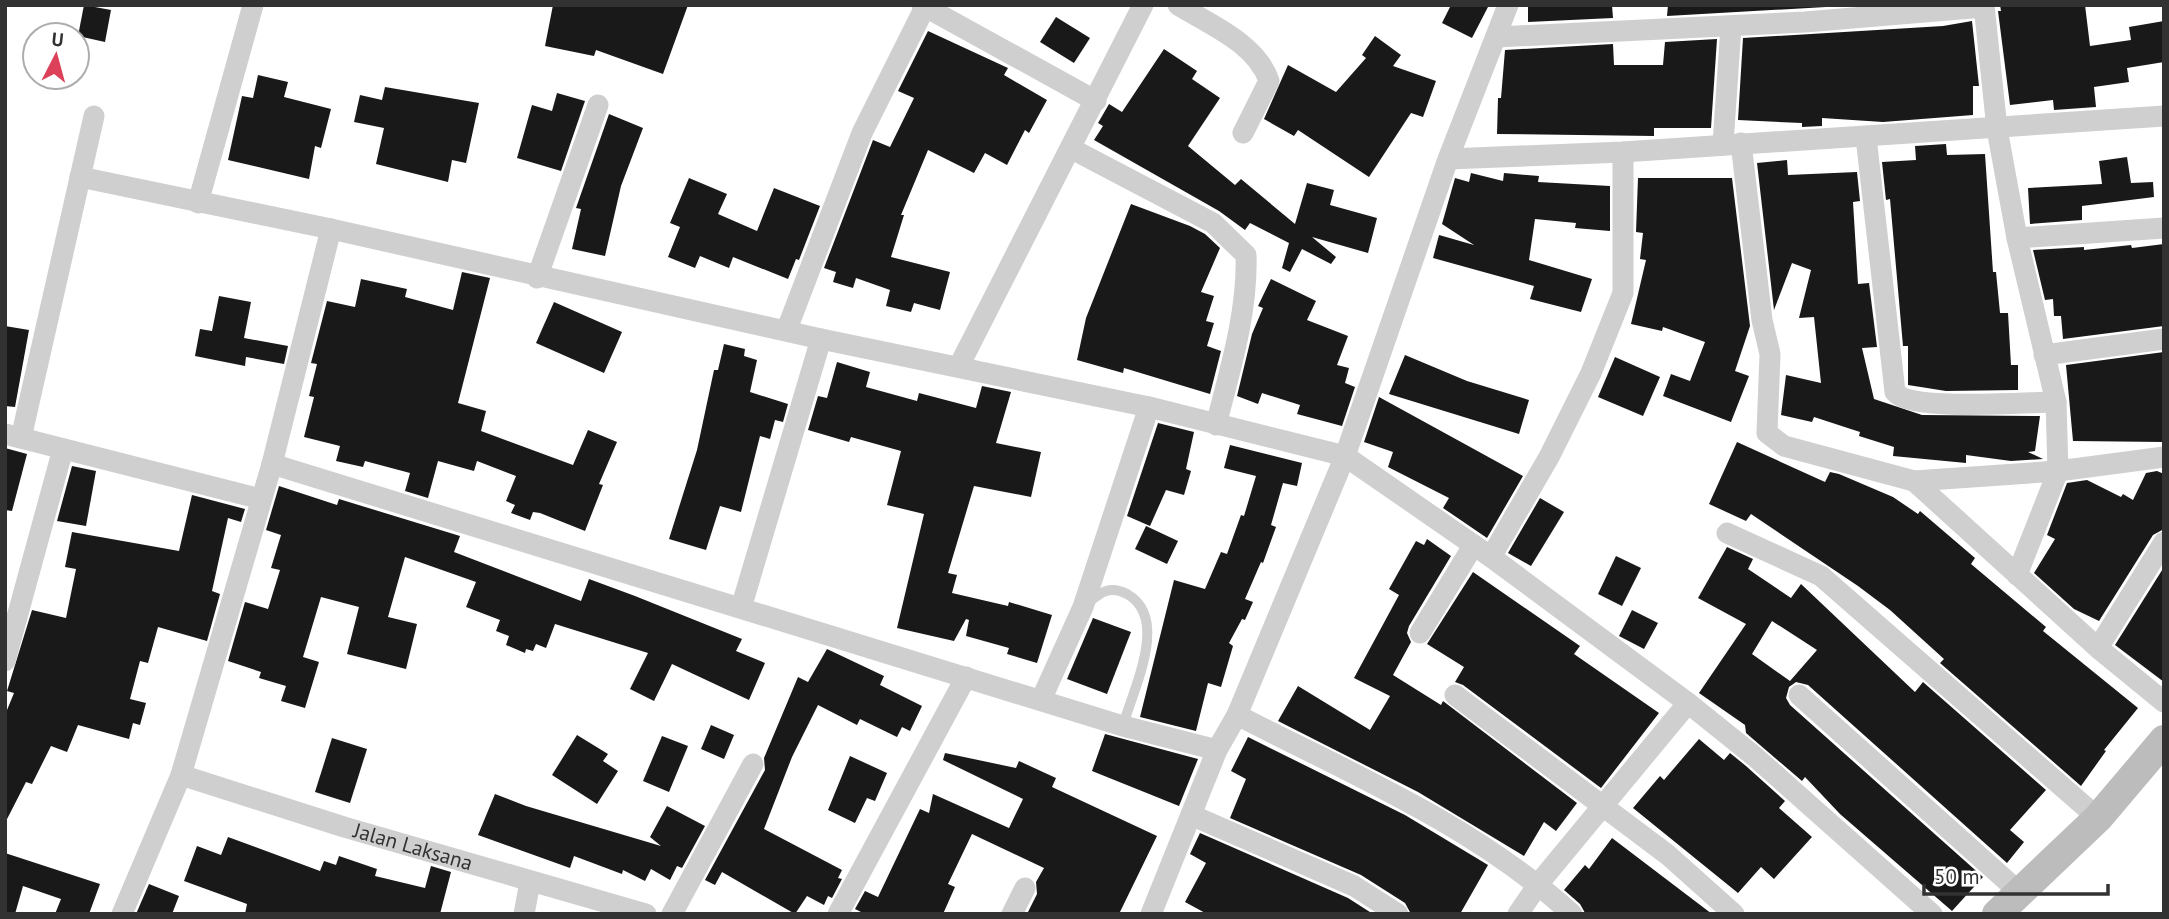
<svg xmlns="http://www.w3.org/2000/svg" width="2169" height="919" font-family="'PT Sans',sans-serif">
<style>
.building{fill:#191919;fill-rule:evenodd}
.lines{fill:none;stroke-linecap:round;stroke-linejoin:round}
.lane{stroke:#cfcfcf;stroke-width:10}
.street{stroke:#cfcfcf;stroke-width:21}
.secondary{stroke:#bcbcbc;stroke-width:30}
.labels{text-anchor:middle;stroke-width:7;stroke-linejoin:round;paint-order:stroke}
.street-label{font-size:21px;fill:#323232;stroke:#fff}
</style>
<rect width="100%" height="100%" fill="#fff"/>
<g class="building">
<path d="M84,5l27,5 -6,32 -27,-6z"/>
<path d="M553,5h135l-25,69 -67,-24 -2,6 -49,-10z"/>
<path d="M1451,5h38l-17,33 -30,-15z"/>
<path d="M1528,5h84l1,13 -85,4z"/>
<path d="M1668,5h158v2l-159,9z"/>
<path d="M2000,5h85l5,41 41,-6 -2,-13 35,-6v41l-37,6 2,14 -35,5 2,20 -42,3 -1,-10 -43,5 -12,-94h3z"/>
<path d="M1056,17l34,21 -16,25 -34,-21z"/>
<path d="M1972,21l7,65h-6v29l-90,7 -61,-4v8l-20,1v-4l-64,-3 5,-82 200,-12z"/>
<path d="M928,31l80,37 -4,7 43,25 -18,33 -4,-3 -18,35 -22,-12 -11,20 -46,-23 -27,65h3l-13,42 59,15 -10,38 -26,-7 -3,9 -25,-6 4,-16 -34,-12 -3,10 -20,-6 3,-10 -12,-4 49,-128 17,7 24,-49 -16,-7z"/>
<path d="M1375,36l26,19 -8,11 43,15 -13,36 -12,-4 -42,64 -71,-47 -4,6 -30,-17 24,-54 48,27 30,-34 -4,-3z"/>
<path d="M1717,39l-6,89h-57v8l-157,-2 1,-36h3l4,-48 108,-6 1,21h49l2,-23z"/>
<path d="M1164,49l33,22 -5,8 28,19 -32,48 47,39 6,-6 54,45 12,-41 27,7 -4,15 47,13 -9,35 -56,-16 24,20 -5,7 -29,-15 -12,23 -8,-4 7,-25 -39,-20 -5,7 -26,-19 -125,-71 9,-14 -5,-3 11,-19 13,8z"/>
<path d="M258,75l30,7 -4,15 47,12 -10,39 -6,-2 -6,33 -81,-19 14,-64 11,2z"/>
<path d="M385,87l94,16 -13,60 -14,-3 -4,22 -72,-18 8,-36 -30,-6 6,-27 22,5z"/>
<path d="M557,93l28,8 -24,70 -44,-13 15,-53 20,6z"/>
<path d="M609,114l34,14 -22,58 -16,70 -33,-7 9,-40 -5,-1z"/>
<path d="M1946,144l1,11 38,-1 8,118h3l4,41h8l3,52h7v25l-72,1 -38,-6v-39h-5l-13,-147 -4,1 -4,-38 34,-2 -1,-14z"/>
<path d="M2127,157l4,26 22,-1 1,15 -72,9v14l-52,4 -2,-36 74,-4 -3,-23z"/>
<path d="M1787,160l1,15 69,-3 3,29 -7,1 5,82 11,-1 8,64 -15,1 12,51 48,16 118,1 -5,35 -7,1 15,7 -32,2 -45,-6v8l-73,-7 1,-9 -35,-11 1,-4 -46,-15 -2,5 -31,-7 5,-40 35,8 -7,-66 -15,1 12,-48 -19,-7 -18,47 -17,-147z"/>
<path d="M1471,173l32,8 1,-8 35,3 -1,6 72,4v45l-35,-3 1,-5 -41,-4 -6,41 63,19 -11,33 -51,-13 4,-13 -101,-28 6,-23 35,10 -32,-21 13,-46 14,4z"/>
<path d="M689,178l38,16 -9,20 39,17 17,-43 46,18 -21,54 -3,-1 -8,20 -55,-22 -4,11 -29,-12 -5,12 -27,-11 12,-30 -10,-4z"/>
<path d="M1638,178h94l18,148 -15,45 14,5 -18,46 -68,-26 8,-22 19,7 15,-39 -42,-15 -1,4 -31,-7 15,-64 -6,-1 3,-26 -7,-1z"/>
<path d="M1131,204l59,22 15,8 15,14 -19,44 13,4 -8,25 8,2 -7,23 14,5 -11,43 -86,-26 -1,5 -46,-13 9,-42z"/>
<path d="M2164,244v82l-101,13 -2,-23h-7l-1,-17 -8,1 -12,-50 51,-3v3l47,-5 1,3z"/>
<path d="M462,272l28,6 -32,125 28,8 -5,20 92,34 15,-35 29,12 -18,42 4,1 -18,46 -45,-18 -7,-1 -3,8 -19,-7 4,-8 -9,-4 10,-25 -39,-15 -3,10 -36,-10 -10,37 -23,-7 5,-18 -45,-12 -2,6 -27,-6 4,-15 -36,-9 10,-40 -5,-1 8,-32 -6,-1 16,-62 28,6 6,-28 46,10 -2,8 48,13z"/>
<path d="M1271,279l45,22 -9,19 41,16 -11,29 12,3 -4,15 10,4 -13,39 -45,-12 3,-9 -38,-12 -4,11 -21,-8 15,-62 11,-26 -5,-2z"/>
<path d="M219,296l32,6 -7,36 44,8 -4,18 -38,-7 -1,9 -50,-10 5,-27 12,2z"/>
<path d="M554,302l68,30 -18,41 -68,-30z"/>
<path d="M5,326l24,4 -14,77 -10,-1z"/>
<path d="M724,344l21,5 -1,7 13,4 -7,32 38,12 -5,18 -8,-2 -5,19 -10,-3 -19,76 -21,-6 -14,44 -37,-11 28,-89 17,-80h4z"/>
<path d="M2164,352v90l-91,-1 -7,-76z"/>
<path d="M1405,355l62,26 62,19 -10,34 -130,-40z"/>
<path d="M1615,357l45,20 -17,39 -45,-19z"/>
<path d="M837,362l33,10 -4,15 51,14 2,-8 57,15 6,-22 29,6 -15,51 45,9 -10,45 -57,-11 -26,87 9,2 -5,18 56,13 1,-4 43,13 -15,48 -30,-9 2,-6 -43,-12 3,-16 -3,-1 -12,22 -57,-13 27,-114 -37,-9 14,-54 -50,-14 -2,5 -41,-12 10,-34 9,2z"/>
<path d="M1379,397l144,79 -36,62 -44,-30 6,-10 -61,-31 5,-15 -29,-10z"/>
<path d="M1158,423l36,9 -8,37 5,2 -7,24 -18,-5 -16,36 -23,-10z"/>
<path d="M1737,442l88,40 5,-10 9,2 54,23 25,17 2,-3 55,47 -4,6 75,63 -3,4 95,77 -34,42 2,1 -25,35 -141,-123 4,-4 -54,-49 -32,-24 -107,-72 -5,7 -37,-17z"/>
<path d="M1230,445l72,18 -5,23 -14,-3 -12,42 5,2 -13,36 -2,-1 -16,37 8,3 -8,18 -3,-1 -13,24 4,3 -12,41 -13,-4 -12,48 -56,-14 34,-137 31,9 16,-37 6,2 14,-39 3,1 12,-40 -32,-8z"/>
<path d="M5,448l22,6 -15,57 -7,-1z"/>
<path d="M72,466l24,5 -10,55 -29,-5z"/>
<path d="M2157,471l7,3v55l-11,6 -54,86 -25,-12 -40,-36 21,-34 -8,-4 20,-52 20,-3 34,17 2,-3 10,6 13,-27z"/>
<path d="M279,486l58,19 2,-6 121,37 -6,16 127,49 8,-22 46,17 107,43 -6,12 29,12 -16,37 -77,-36 -18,37 -24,-12 18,-36 -93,-29 -9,24 -10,-4 -3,7 -7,-2 -1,4 -19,-8 3,-9 -13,-5 4,-11 -34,-13 10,-25 -71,-25 -17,60 29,7 -11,45 -59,-15 12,-47 -38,-10 -18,60 16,5 -14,46 -24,-7 5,-15 -27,-8 2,-6 -33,-11 17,-59 23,7 12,-39 -9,-2 10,-33 -15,-5z"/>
<path d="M192,495l53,14 -4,13 -13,-4 -16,73 8,3 -13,47 -49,-14 -10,36 -8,-2 -10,38 16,4 -6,22 -7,-2 -4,16 -51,-14 -11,27 -16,-6 -19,38 -6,-2 -21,41v-108l9,-22 -7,-2 25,-81 34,8 10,-49 -11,-2 7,-35 107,19z"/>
<path d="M1540,498l24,14 -33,54 -23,-13z"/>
<path d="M1146,526l32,15 -11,23 -32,-15z"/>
<path d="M1427,539l24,17 -42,70 -2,7 4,9 -18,33 48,30 2,-4 134,102 -21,28 -12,-9 -20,34 -106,-64 -140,-71 20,-35 72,44 20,-34 -36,-18 45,-83 -10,-6 27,-48 8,4z"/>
<path d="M1727,547l26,12 -5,10 43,29 10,-14 114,108 8,-10 123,108 -36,40 14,12 -17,21 -199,-178 -12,-3 -7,5 -3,11 4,7 193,172 -31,34 -112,-97 -35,-37 -3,4 -56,-48 -1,-8 -46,-32 47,-69 -48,-26zM1772,621l45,29 -27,31 -38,-27z"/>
<path d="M1616,556l25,12 -19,38 -24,-12z"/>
<path d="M2164,567v115l-49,-37z"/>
<path d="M1473,572l107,74 -6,8 85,59 -58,75 -138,-103 -8,-3 9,-15 -37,-23z"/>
<path d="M1632,610l26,13 -14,26 -25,-13z"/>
<path d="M1093,618l38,14 -24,62 -40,-15z"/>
<path d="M827,649l57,27 -4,9 42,21 -12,25 -8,-4 -5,10 -37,-18 -3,6 -39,-20 -26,52 -28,72 78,41 -4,8 4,1 -10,19 -4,-2 -4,9 -17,-9 -12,18 -73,-42 -7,13 -10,-5 60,-110 -1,-12 34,-81 10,5z"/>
<path d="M711,725l23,10 -10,24 -23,-10z"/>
<path d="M1105,734l93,25 -19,47 -87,-35z"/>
<path d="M577,735l31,19 -5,7 15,10 -21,33 -45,-29z"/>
<path d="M662,736l26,10 -19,46 -26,-11z"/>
<path d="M1248,737l157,78 83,50 -28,49h-49l-6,-11 -44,-28 -131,-57 16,-39 -15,-8z"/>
<path d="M332,738l35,11 -17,54 -35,-11z"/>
<path d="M1699,739l25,21 6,-7 16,13 39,35 -6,7 33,29 -38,42 -13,-12 -23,26 -105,-85 27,-32 4,4z"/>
<path d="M945,753l71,15 3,-7 37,17 -4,9 105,49 -38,78h-92l10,-20 -1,-12 8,-14 -72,-34 -24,50 7,3 -12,27h-78l-10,-5 10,-18 13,6 42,-88 9,4 4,-19 76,34 14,-29 -80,-39z"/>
<path d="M850,756l37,17 -12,28 -8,-3 -12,25 -27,-13z"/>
<path d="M495,794l31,12 135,40 -11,-9 17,-31 38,20 -23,42 -5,-2 -7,14 -19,-11 -6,12 -22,-11 -1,4 -48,-18 -4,12 -92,-33z"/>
<path d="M1200,833l148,65 25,16h-166l-22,-12 21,-39 -16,-9z"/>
<path d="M228,837l92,34 4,-10 12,4 3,-9 38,13 -2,7 50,12 6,-22 20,6 -11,42h-195l2,-10 -63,-23 13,-35 24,9z"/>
<path d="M1612,838l100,76 -127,-1 -5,-9 -16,-14 21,-25 4,4z"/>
<path d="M5,853l95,31 -11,30h-34l6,-15 -38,-13 -8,28h-10z"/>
<path d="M149,884l30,12 -7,18h-36z"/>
</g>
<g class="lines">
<path class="lane" d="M1088,603c13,-11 22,-18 39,-9 43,24 6,95 -4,132"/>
<g class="street">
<path d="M922,5l174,96"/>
<path d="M1178,5c33,20 79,39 91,76l-26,52"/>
<path d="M1984,5l13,124 20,109 39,164 2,69 -41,104"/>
<path d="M1497,37l308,-15 179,-15"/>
<path d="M1866,137l29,255c16,20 132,10 161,10"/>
<path d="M1741,143l21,177 8,34 -3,79 17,13 130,35 144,-10 106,-14"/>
<path d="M1723,144l8,-118"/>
<path d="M1072,149l141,74 33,32c2,56 -16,115 -30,170"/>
<path d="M1448,159l175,-7 541,-36"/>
<path d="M80,177l251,52 490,110 328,68 196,49 146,101 197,146 66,53 178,158"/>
<path d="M198,203l55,-198"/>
<path d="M2017,238l147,-10"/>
<path d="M537,278l61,-173"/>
<path d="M787,329l75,-196 63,-126"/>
<path d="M2044,355l120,-16"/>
<path d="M959,366l184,-361"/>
<path d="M5,434l256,65"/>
<path d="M21,438l73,-322"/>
<path d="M272,464l851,262 94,24"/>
<path d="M1914,481l184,167 66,54"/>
<path d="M1727,533l94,43 277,242"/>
<path d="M1491,557l58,-100 42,-84 32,-80v-141"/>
<path d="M741,608l80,-269"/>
<path d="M1420,633l53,-87"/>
<path d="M2098,648l66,-106"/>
<path d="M5,661l58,-212"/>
<path d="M1455,695l213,160 66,59"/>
<path d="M1799,695l219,196"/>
<path d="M1041,700l42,-93 66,-200"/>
<path d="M1237,715c115,59 238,111 335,199"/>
<path id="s1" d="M181,775l163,52 302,87"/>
<path d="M1191,815l163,71 44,28"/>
<path d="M122,914l59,-139 91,-311 59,-235"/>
<path d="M524,914l6,-32"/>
<path d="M672,914l81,-150"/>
<path d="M838,914l128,-237"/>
<path d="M1012,914l13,-26"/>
<path d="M1151,914l66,-164 20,-35 108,-259 103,-297 60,-154"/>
<path d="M1518,914l21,-31 149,-180"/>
</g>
<path class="secondary" d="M1997,914l101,-96 66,-78"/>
</g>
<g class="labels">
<g class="street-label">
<text dy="7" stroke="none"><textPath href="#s1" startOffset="243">Jalan Laksana</textPath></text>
</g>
</g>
<rect width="2169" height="919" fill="none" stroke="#323232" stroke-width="14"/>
<g transform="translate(56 56) rotate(6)"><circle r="33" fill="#ffffff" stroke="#adadad" stroke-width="2"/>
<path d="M0-5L12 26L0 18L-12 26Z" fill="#dc4159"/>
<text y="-10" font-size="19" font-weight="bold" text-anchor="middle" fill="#323232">U</text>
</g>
<path d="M1924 884v10h184v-10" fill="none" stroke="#323232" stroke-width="3.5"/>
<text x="1934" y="884" font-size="21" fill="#323232" stroke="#ffffff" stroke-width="5" paint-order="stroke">50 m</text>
</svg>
